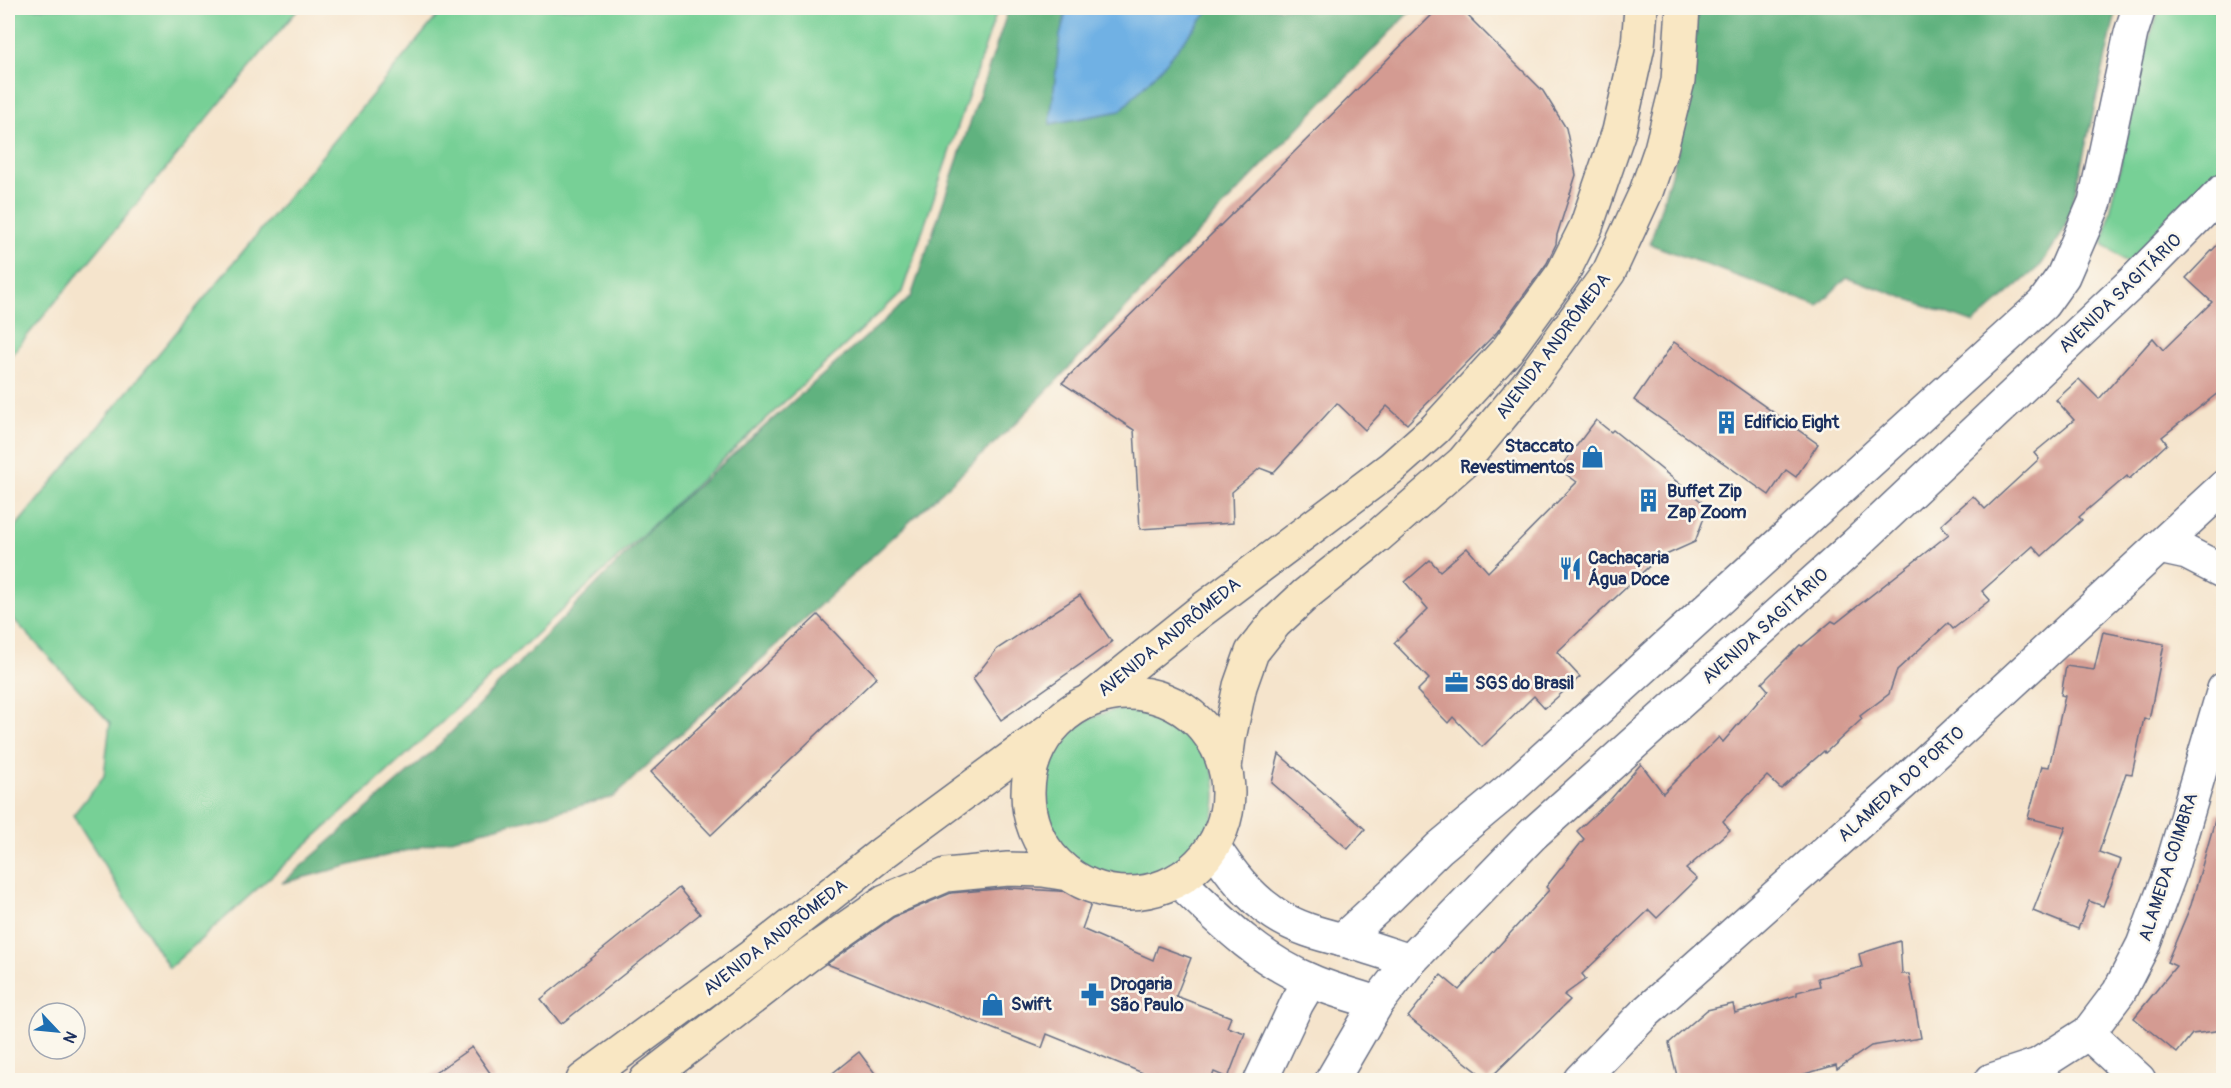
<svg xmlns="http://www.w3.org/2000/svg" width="2231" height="1088" font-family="Pangolin,sans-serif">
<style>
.green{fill:#77d096;stroke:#49807a;stroke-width:1.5}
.forest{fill:#61b27f;stroke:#3e706e;stroke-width:1.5}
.water{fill:#6fb1e4;stroke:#4570a1;stroke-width:1.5}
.building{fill:#d49b92}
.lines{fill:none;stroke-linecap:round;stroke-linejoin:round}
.minor-casing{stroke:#676e84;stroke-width:36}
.tertiary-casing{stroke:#676e84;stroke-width:36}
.secondary-casing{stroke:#676e84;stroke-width:36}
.minor{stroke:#fff;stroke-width:33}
.tertiary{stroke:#fff;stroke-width:33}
.secondary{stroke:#f9e7c3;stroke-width:33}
.labels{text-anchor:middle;stroke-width:5;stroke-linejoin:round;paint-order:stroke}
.street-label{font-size:18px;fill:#1b2f5e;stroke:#fbf7ec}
.poi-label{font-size:18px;font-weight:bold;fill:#1b2f5e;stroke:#fbf7ec;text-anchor:start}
</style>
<rect width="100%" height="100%" fill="#fbf7ec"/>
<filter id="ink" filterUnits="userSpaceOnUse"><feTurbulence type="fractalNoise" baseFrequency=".0167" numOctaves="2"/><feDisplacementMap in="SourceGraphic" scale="12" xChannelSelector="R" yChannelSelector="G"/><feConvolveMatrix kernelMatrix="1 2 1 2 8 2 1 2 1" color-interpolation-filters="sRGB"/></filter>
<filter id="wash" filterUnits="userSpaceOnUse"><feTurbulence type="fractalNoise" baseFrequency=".008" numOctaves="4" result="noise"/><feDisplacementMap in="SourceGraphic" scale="24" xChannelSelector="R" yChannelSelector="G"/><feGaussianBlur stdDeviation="1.35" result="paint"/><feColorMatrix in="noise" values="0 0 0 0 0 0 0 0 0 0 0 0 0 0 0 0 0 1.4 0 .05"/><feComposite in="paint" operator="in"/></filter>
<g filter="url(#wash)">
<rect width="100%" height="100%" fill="#f5e4cc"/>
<g class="green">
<path d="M17,8h282l-291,351v-339z"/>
<path d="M444,8h554l-96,284 -477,446 -256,230 -96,-153 31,-39 6,-53 -102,-110v-77z"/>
<path d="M2160,8h53l10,6v162l-91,90 -29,-22 45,-202z"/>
<circle cx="1130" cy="795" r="86"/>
</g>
<g class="forest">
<path d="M1009,8h404l-396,414 -404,375 -331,86 153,-134 225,-230 251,-222z"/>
<path d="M1696,8h421l-46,202 -8,22 -22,33 -67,58 -127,-46 -29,29 -168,-62 29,-97z"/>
</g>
<path class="water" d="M1067,8h144l-49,59 -42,44 -70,13 10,-88z"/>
<g id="blocks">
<g class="building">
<path d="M1439,8h21l83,83 23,37 10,47 -19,60 -1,9 -9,19 -50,69 -90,92 -20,-18 -22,24 -28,-27 -64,70 -13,-5 -28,24 1,31 -93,6 -6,-99 -72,-47z"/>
<path d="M2223,239v150l-61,48 5,7 -38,35 -2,-3 -48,41 3,3 -40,36 -9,-10 -51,45 8,9 -37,29 -5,-6 -51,47 -8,24 -29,22 2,3 -37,34 -1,-2 -43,38 -14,-13 -44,45 7,9 -44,39 11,10 -40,39 -8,-8 -67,64 4,5 -22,16 6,5 -82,80 -80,-63 33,-42 18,15 90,-100 -3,-3 38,-48 -7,-8 33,-31 31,-36 22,29 56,-56 4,5 45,-52 -6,-7 38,-38 2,1 30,-25 4,2 113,-89 -8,-9 32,-29 12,13 54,-50 -5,-6 40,-33 -18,-20 23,-21 20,20 54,-61 10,12 49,-48 -26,-24z"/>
<path d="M1674,342l144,102 -22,33 -10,-7 -17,25 -135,-95z"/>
<path d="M1596,420l15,12 2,-2 95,77 -13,35 -38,17 -100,93 23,25 -35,31 -11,-12 -52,51 -29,-30 -5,6 -31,-32 12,-12 -35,-36 34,-34 -23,-27 25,-22 10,11 27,-23 21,24 89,-90 -18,-13z"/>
<path d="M1080,595l32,47 -111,78 -28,-41 24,-30z"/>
<path d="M818,615l59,62 -166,158 -60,-63z"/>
<path d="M2103,632l61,12 -15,76 -5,-2 -12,56 -6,-1 -27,79 22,8 -18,46 -14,-5 -11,28 -45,-18 33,-84 -38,-9 14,-52 7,1 16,-71 -4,-1 5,-29 28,4z"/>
<path d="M1279,754l86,75 -17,20 -76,-66z"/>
<path d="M2217,813l6,1v216l-31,4 -15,19 -43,-35 42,-52 -9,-4 24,-57z"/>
<path d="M679,888l21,26 -139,110 -20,-25z"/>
<path d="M1009,888l64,4 18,12 -9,25 71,31 5,-14 33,12 -15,38 55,21 -4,10 18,6 -17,45 -14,-6 -3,8h-51l-113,-46 -5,14 -215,-84 67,-47 57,-24z"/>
<path d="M1900,941l2,33h7l12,64 -50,8 -34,23 -1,-4 -52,15h-106l-9,-37 38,-33 26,-6 2,9 62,-18v-3l23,-6 -2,-8 44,-11 -3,-13z"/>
<path d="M472,1047l23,33h-70z"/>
<path d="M859,1052l21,28h-56z"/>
</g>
</g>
</g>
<g filter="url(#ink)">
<use href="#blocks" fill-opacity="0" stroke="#676e84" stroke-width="1.5"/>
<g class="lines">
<defs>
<g id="minor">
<path d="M2159,547l28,6 37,19"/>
<path d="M1342,940l49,-45 48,-47 71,-59 533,-485 20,-28 32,-74 36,-169 8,-25"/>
<path d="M1410,961l123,-127 323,-290 279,-264 89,-90"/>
<path d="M2088,1033l51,47"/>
<path d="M1580,1080l65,-67 258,-230 321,-296"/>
<path d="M1992,1080l46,-15 50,-32 31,-41 24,-47 26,-69 55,-187"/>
</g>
<g id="tertiary">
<path d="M1213,846c17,26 36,51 62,68 21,14 44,20 68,26 23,6 45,14 67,21l-33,42 -45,77"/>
<path d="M1178,880c40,38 81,80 133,101 21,9 44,15 66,22"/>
<path d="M1261,1080l36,-77 13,-22"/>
</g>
<g id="secondary">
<circle cx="1128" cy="793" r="100"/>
<path d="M1091,699l111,-89 189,-142 44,-39 72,-79 56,-77 23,-46 33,-96 19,-85 3,-38"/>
<path d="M1225,767l4,-29 11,-52 12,-34 23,-29 31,-29 71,-57 86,-75 64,-77 82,-113 37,-80 15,-43 17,-68 5,-73"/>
<path d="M583,1080l169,-124 132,-104 164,-121"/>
<path d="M646,1080l162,-125 77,-54 61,-26 62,-6 35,1 25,4"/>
</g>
</defs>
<use href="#minor" class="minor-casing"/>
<use href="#tertiary" class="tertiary-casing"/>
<use href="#secondary" class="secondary-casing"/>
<use href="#minor" class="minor"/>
<use href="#tertiary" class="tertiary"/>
<use href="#secondary" class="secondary"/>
</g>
</g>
<defs>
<symbol id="building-bare" viewBox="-9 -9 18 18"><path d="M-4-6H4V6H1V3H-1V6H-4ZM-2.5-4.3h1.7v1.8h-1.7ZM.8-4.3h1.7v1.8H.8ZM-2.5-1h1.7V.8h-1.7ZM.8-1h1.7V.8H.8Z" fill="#1f6fb2" stroke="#fbf7ec" stroke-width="2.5" paint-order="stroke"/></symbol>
<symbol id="shop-bare" viewBox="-9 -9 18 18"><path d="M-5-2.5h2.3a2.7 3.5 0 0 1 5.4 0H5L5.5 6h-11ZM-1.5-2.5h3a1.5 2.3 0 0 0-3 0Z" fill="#1f6fb2" stroke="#fbf7ec" stroke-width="2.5" paint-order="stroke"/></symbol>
<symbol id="restaurant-bare" viewBox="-9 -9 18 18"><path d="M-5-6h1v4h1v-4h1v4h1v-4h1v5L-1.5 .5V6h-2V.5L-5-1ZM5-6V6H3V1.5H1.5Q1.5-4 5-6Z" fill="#1f6fb2" stroke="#fbf7ec" stroke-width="2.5" paint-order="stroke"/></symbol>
<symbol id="office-bare" viewBox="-9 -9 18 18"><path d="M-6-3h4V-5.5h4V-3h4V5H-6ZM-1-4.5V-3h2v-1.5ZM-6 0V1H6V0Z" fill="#1f6fb2" stroke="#fbf7ec" stroke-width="2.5" paint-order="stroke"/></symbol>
<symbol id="pharmacy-bare" viewBox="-9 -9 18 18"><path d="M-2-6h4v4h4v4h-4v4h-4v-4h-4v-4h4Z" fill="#1f6fb2" stroke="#fbf7ec" stroke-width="2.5" paint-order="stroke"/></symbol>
</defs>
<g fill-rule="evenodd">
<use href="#building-bare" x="1710" y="406" width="33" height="33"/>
<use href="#shop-bare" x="1576" y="440" width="33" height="33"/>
<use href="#building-bare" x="1632" y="484" width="33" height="33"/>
<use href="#restaurant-bare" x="1554" y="552" width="33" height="33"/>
<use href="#office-bare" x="1440" y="666" width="33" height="33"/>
<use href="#pharmacy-bare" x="1076" y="978" width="33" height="33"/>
<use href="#shop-bare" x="976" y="988" width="33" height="33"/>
</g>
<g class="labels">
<g class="street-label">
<text transform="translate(2120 293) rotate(-44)" y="6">AVENIDA SAGITÁRIO</text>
<text transform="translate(1553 346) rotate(-53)" y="6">AVENIDA ANDRÔMEDA</text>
<text transform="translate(1765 626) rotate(-42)" y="6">AVENIDA SAGITÁRIO</text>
<text transform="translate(1169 637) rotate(-39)" y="6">AVENIDA ANDRÔMEDA</text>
<text transform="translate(1901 784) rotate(-42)" y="6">ALAMEDA DO PORTO</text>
<text transform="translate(2168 867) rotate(-72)" y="6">ALAMEDA COIMBRA</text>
<text transform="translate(775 937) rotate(-38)" y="6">AVENIDA ANDRÔMEDA</text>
</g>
<g class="poi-label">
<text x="1744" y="428">Edificio Eight</text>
<text x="1574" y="452" text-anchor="end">Staccato<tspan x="1574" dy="21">Revestimentos</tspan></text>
<text x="1667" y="497">Buffet Zip<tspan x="1667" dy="21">Zap Zoom</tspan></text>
<text x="1588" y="564">Cachaçaria<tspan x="1588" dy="21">Água Doce</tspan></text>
<text x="1475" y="689">SGS do Brasil</text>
<text x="1110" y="990">Drogaria<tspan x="1110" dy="21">São Paulo</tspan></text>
<text x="1011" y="1010">Swift</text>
</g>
</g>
<rect width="2231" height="1088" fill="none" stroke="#fbf7ec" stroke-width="30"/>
<g transform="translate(57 1031) rotate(116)"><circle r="28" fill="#fbf7ec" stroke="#a1a7b3" stroke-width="1.5"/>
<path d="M0-4.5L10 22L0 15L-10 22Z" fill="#1f6fb2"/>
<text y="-9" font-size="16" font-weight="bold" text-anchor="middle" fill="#1b2f5e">N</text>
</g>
</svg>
